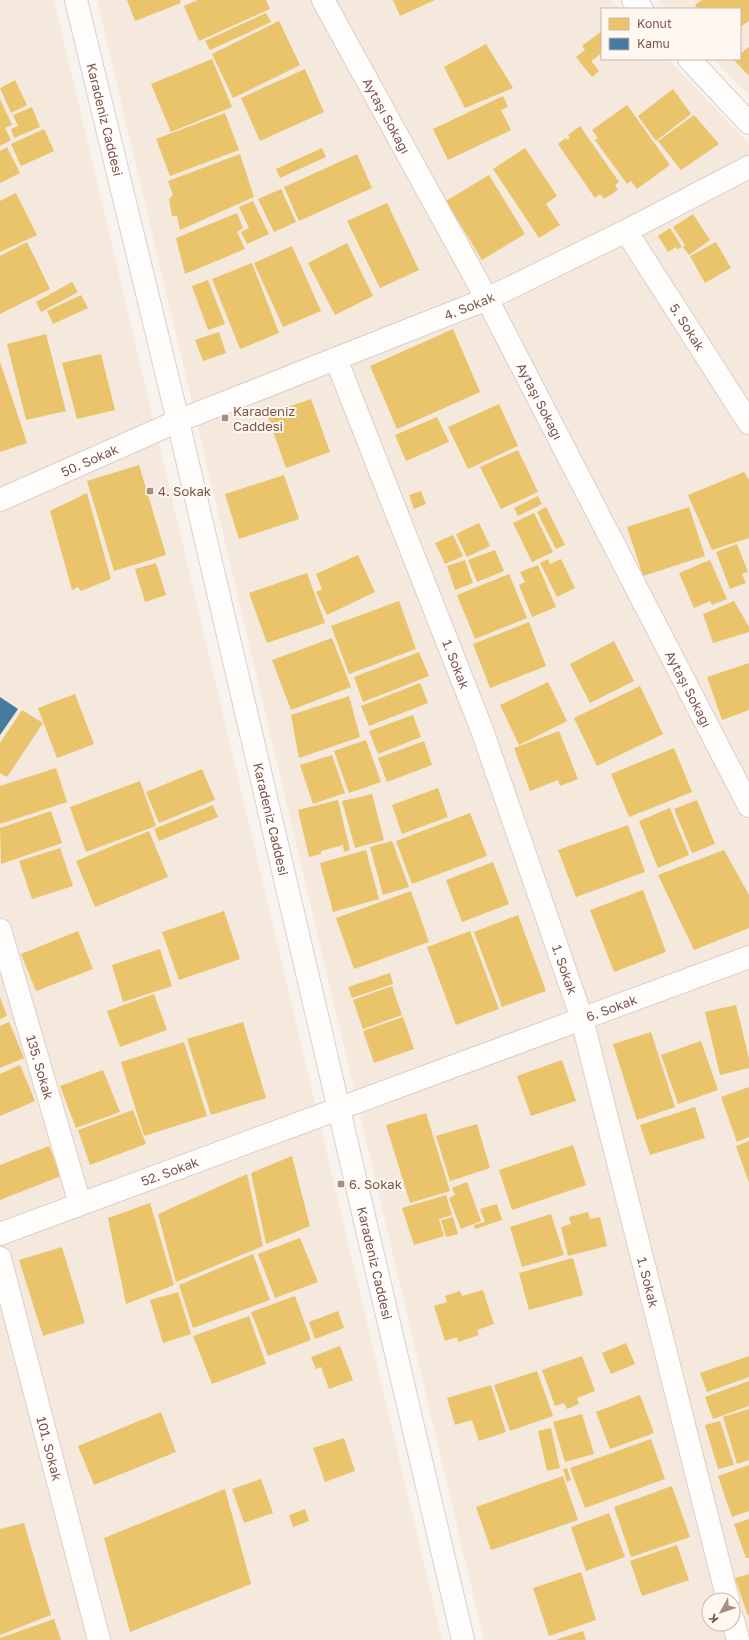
<svg xmlns="http://www.w3.org/2000/svg" width="749" height="1640" font-family="'Golos Text',sans-serif">
<style>
.residential{fill:#f5e8dd;fill-rule:evenodd}
.homes{fill:#e9c46a}
.public{fill:#457b9d}
.lines{fill:none;stroke-linecap:round;stroke-linejoin:round}
.minor-casing{stroke:#d9d0cb;stroke-width:24}
.tertiary-casing{stroke:#d9d0cb;stroke-width:24}
.minor{stroke:#fefdfc;stroke-width:22}
.tertiary{stroke:#fefdfc;stroke-width:22}
.poi-dot{fill:#a78d82;stroke:#fff8f0;stroke-width:1.5}
.labels{text-anchor:middle;stroke-width:4;stroke-linejoin:round;paint-order:stroke}
.street-label{font-size:13px;fill:#7b5649;stroke:#fff8f0}
.poi-label{font-size:13px;fill:#7b5649;stroke:#fff8f0;text-anchor:start}
</style>
<rect width="100%" height="100%" fill="#f9f3ed"/>
<g class="residential">
<path d="M0,0h54l388,1640h-442z"/>
<path d="M97,0h514l9,9h-18v50h66l81,85v1496h-265zM709,1600h24v24h-24z"/>
<path d="M658,0h91v95l-35,-36h26v-50h-73z"/>
</g>
<g class="homes">
<path d="M127,0h53l1,3 -46,18z"/>
<path d="M198,0h68l4,9 -71,32 -15,-35z"/>
<path d="M393,0h42l-35,16z"/>
<path d="M702,0h47v21l-9,6v-18h-42l-3,-4z"/>
<path d="M266,13l5,9 -61,28 -5,-9z"/>
<path d="M279,21l21,44 -67,33 -21,-44z"/>
<path d="M602,31v22l-11,8 8,10 -7,6 -16,-20 9,-7 -3,-4z"/>
<path d="M486,44l27,44 -48,20 -21,-41z"/>
<path d="M749,47v29l-16,-17h7v-5z"/>
<path d="M212,59l20,48 -61,25 -20,-48z"/>
<path d="M305,69l19,43 -64,29 -19,-43z"/>
<path d="M15,80l12,25 -16,8 -11,-25z"/>
<path d="M673,89l18,25 -35,27 -18,-25z"/>
<path d="M503,96l5,11 -7,3 10,20 -63,30 -15,-31z"/>
<path d="M0,99l12,26 -7,3 6,12 -11,6z"/>
<path d="M627,105l43,60 -33,24 -6,-8 -4,3 -32,-44 3,-2 -6,-8z"/>
<path d="M32,107l8,20 -26,11 -3,-9 7,-3 -5,-11z"/>
<path d="M225,113l14,37 -69,26 -14,-37z"/>
<path d="M694,115l25,29 -38,26 -23,-29z"/>
<path d="M580,126l39,56 -4,3 3,5 -14,9 -4,-5 -5,4 -37,-54 8,-6 1,2 3,-2 -2,-3z"/>
<path d="M44,129l10,22 -33,15 -10,-22z"/>
<path d="M7,147l13,26 -20,10v-32z"/>
<path d="M322,148l4,9 -46,21 -4,-9z"/>
<path d="M525,148l32,48 -11,8 14,21 -21,13 -46,-69z"/>
<path d="M240,154l14,43 -74,33 -3,-14h-5l-3,-17 4,-4 -5,-14z"/>
<path d="M357,154l15,34 -73,33 -15,-34z"/>
<path d="M489,175l36,59 -43,26 -36,-59z"/>
<path d="M281,189l15,33 -22,10 -16,-33z"/>
<path d="M16,193l21,42 -37,17v-51z"/>
<path d="M253,201l16,33 -22,10 -6,-12 8,-4 -10,-21z"/>
<path d="M387,203l32,67 -39,18 -33,-67z"/>
<path d="M237,213l6,15 -6,4 8,17 -60,25 -9,-36z"/>
<path d="M693,214l17,26 -21,15 -6,-8 2,-2 -12,-18z"/>
<path d="M670,228l12,19 -5,2 -1,-2 -8,5 -10,-16z"/>
<path d="M27,242l23,47 -50,25v-58z"/>
<path d="M716,242l15,26 -26,15 -15,-27z"/>
<path d="M347,243l26,53 -38,19 -27,-52z"/>
<path d="M292,246l29,65 -38,16 -29,-64z"/>
<path d="M252,263l27,70 -39,16 -28,-70z"/>
<path d="M208,280l17,44 -17,6 -16,-44z"/>
<path d="M72,282l6,10 -37,20 -5,-10z"/>
<path d="M81,295l7,13 -35,16 -6,-13z"/>
<path d="M453,329l27,63 -83,37 -27,-63z"/>
<path d="M219,332l7,21 -23,8 -8,-21z"/>
<path d="M46,334l20,77 -40,9 -19,-76z"/>
<path d="M101,354l14,56 -38,9 -15,-56z"/>
<path d="M0,362l27,81 -27,9z"/>
<path d="M311,399l19,53 -44,16 -19,-54z"/>
<path d="M499,404l19,42 -50,23 -20,-42z"/>
<path d="M437,417l12,25 -43,19 -11,-26z"/>
<path d="M518,450l20,42 -37,17 -21,-42z"/>
<path d="M139,465l27,90 -52,16 -27,-90z"/>
<path d="M744,472l5,8v58l-37,12 -24,-55z"/>
<path d="M284,475l15,44 -60,20 -14,-45z"/>
<path d="M421,491l5,13 -12,5 -5,-14z"/>
<path d="M87,493l24,86 -30,12 -3,-4 -6,3 -22,-79z"/>
<path d="M538,496l4,8 -24,12 -4,-8z"/>
<path d="M546,507l19,38 -9,4 -19,-37z"/>
<path d="M689,507l16,49 -62,20 -16,-49z"/>
<path d="M534,513l19,39 -21,10 -19,-39z"/>
<path d="M479,523l11,23 -23,11 -11,-23z"/>
<path d="M453,535l10,21 -18,8 -10,-21z"/>
<path d="M737,544l11,28 -6,2 4,9 -16,6 -14,-37z"/>
<path d="M495,550l9,21 -27,11 -9,-22z"/>
<path d="M358,555l17,37 -48,23 -11,-23 6,-3 -6,-15z"/>
<path d="M548,559l2,5 11,-5 14,29 -18,9 -17,-34z"/>
<path d="M465,560l8,23 -18,7 -8,-24z"/>
<path d="M710,560l17,39 -15,6 -2,-4 -16,7 -15,-35z"/>
<path d="M156,563l10,32 -21,7 -10,-33z"/>
<path d="M538,565l18,42 -24,10 -13,-32 6,-3 -5,-10z"/>
<path d="M307,573l18,50 -58,20 -18,-50z"/>
<path d="M509,574l18,44 -52,21 -18,-44z"/>
<path d="M399,601l17,48 -67,25 -18,-48z"/>
<path d="M734,601l15,26v5l-36,11 -10,-29z"/>
<path d="M529,622l17,44 -56,22 -17,-44z"/>
<path d="M332,638l19,49 -60,23 -19,-50z"/>
<path d="M614,641l20,40 -44,22 -20,-39z"/>
<path d="M419,652l10,24 -66,26 -9,-25z"/>
<path d="M749,663v47l-27,10 -15,-43z"/>
<path d="M548,682l19,39 -48,24 -19,-40z"/>
<path d="M420,683l8,20 -59,23 -8,-20z"/>
<path d="M640,686l23,48 -66,32 -23,-48z"/>
<path d="M75,694l19,50 -37,14 -19,-50z"/>
<path d="M349,696l11,41 -61,21 -8,-43z"/>
<path d="M22,710l21,13 -36,54 -7,-4v-30z"/>
<path d="M413,715l8,22 -43,17 -9,-23z"/>
<path d="M559,731l19,48 -18,7 -2,-6 -28,11 -16,-43z"/>
<path d="M366,740l15,42 -32,11 -15,-42z"/>
<path d="M424,741l8,24 -45,17 -9,-24z"/>
<path d="M674,748l18,44 -63,25 -18,-43z"/>
<path d="M332,755l13,38 -32,11 -13,-39z"/>
<path d="M56,768l11,34 -67,22v-38z"/>
<path d="M202,769l13,31 -56,23 -13,-31z"/>
<path d="M140,781l16,45 -70,26 -16,-45z"/>
<path d="M438,788l10,29 -46,17 -10,-29z"/>
<path d="M372,794l12,46 -29,8 -13,-47z"/>
<path d="M338,800l12,50 -6,2 -1,-7 -22,6v3l-12,3 -11,-47z"/>
<path d="M697,800l18,44 -23,9 -18,-44z"/>
<path d="M213,805l5,12 -59,24 -5,-12z"/>
<path d="M670,808l19,47 -31,13 -19,-47z"/>
<path d="M51,811l11,32 -61,21 -1,-36z"/>
<path d="M470,813l17,43 -75,28 -16,-43z"/>
<path d="M628,825l17,47 -69,25 -18,-47z"/>
<path d="M149,831l19,46 -73,30 -19,-46z"/>
<path d="M392,841l17,46 -26,8 -13,-48z"/>
<path d="M60,848l13,38 -41,13 -13,-38z"/>
<path d="M366,850l13,49 -46,13 -13,-49z"/>
<path d="M724,850l25,45v33l-55,22 -36,-75z"/>
<path d="M493,862l16,42 -47,18 -16,-42z"/>
<path d="M643,890l23,62 -52,20 -24,-62z"/>
<path d="M411,891l18,51 -75,27 -18,-51z"/>
<path d="M224,911l16,48 -61,21 -17,-48z"/>
<path d="M518,915l28,76 -44,16 -28,-75z"/>
<path d="M78,931l15,38 -57,22 -15,-37z"/>
<path d="M470,931l29,78 -43,16 -29,-78z"/>
<path d="M160,949l12,37 -49,16 -11,-37z"/>
<path d="M390,973l3,11 -41,14 -4,-11z"/>
<path d="M392,986l10,29 -39,14 -10,-29z"/>
<path d="M154,994l13,36 -47,17 -13,-36z"/>
<path d="M0,997l7,19 -7,3z"/>
<path d="M736,1005l13,53v10l-29,7 -15,-63z"/>
<path d="M403,1017l11,32 -40,14 -11,-32z"/>
<path d="M9,1022l15,36 -24,10v-42z"/>
<path d="M243,1022l23,76 -55,17 -24,-76z"/>
<path d="M651,1032l24,75 -38,13 -24,-76z"/>
<path d="M701,1041l17,49 -40,14 -17,-49z"/>
<path d="M184,1042l23,74 -63,20 -23,-74z"/>
<path d="M562,1060l14,41 -45,15 -14,-40z"/>
<path d="M20,1065l15,36 -35,15v-42z"/>
<path d="M103,1070l17,42 -44,16 -16,-42z"/>
<path d="M749,1087v50l-12,5 -16,-45z"/>
<path d="M695,1107l10,31 -55,17 -10,-30z"/>
<path d="M133,1110l13,34 -56,21 -12,-35z"/>
<path d="M426,1113l24,78 -40,12 -24,-78z"/>
<path d="M477,1124l13,44 -40,13 -14,-45z"/>
<path d="M749,1141v42l-13,-37z"/>
<path d="M573,1145l13,40 -74,25 -13,-40z"/>
<path d="M49,1146l12,30 -61,24v-35z"/>
<path d="M292,1156l18,70 -44,18 -15,-71z"/>
<path d="M247,1174l16,72 -87,36 -18,-68z"/>
<path d="M467,1182l14,39 -20,8 -12,-31 6,-3 -3,-7z"/>
<path d="M446,1195l6,20 -13,4 5,17 -30,9 -12,-37z"/>
<path d="M150,1203l24,82 -48,19 -18,-86z"/>
<path d="M497,1204l5,16 -27,9 -1,-4 11,-3 -5,-13z"/>
<path d="M588,1212l2,7 10,-2 7,29 -39,10 -7,-29 10,-3 -2,-7z"/>
<path d="M551,1214l13,41 -42,12 -12,-40z"/>
<path d="M453,1217l5,17 -12,3 -5,-17z"/>
<path d="M300,1238l18,44 -43,16 -17,-44z"/>
<path d="M62,1247l23,76 -42,13 -24,-76z"/>
<path d="M253,1254l17,46 -77,28 -14,-43z"/>
<path d="M573,1258l10,37 -54,15 -10,-37z"/>
<path d="M483,1290l11,34 -17,6 2,5 -21,7 -1,-5 -12,4 -11,-35 13,-4 -2,-6 15,-5 2,5z"/>
<path d="M178,1292l13,42 -28,9 -13,-43z"/>
<path d="M295,1296l16,44 -43,16 -17,-44z"/>
<path d="M338,1311l6,17 -29,11 -6,-17z"/>
<path d="M249,1316l17,48 -54,20 -19,-48z"/>
<path d="M626,1343l9,21 -24,10 -9,-21z"/>
<path d="M340,1346l13,34 -24,9 -8,-22 -5,2 -5,-12z"/>
<path d="M582,1356l13,35 -18,7 2,6 -12,5 -3,-6 -9,3 -13,-36z"/>
<path d="M749,1356v21l-42,15 -7,-19z"/>
<path d="M537,1371l16,45 -43,15 -16,-46z"/>
<path d="M749,1381v25l-36,13 -8,-22z"/>
<path d="M491,1385l15,47 -27,9 -7,-21 -17,5 -8,-27z"/>
<path d="M640,1395l14,38 -44,16 -14,-37z"/>
<path d="M749,1409v51l-12,4 -14,-47z"/>
<path d="M161,1412l15,40 -82,33 -16,-39z"/>
<path d="M582,1414l12,40 -29,8 -12,-40z"/>
<path d="M720,1421l14,44 -16,4 -13,-44z"/>
<path d="M551,1428l9,40 -13,3 -9,-40z"/>
<path d="M344,1438l11,33 -30,11 -12,-34z"/>
<path d="M651,1439l14,40 -80,29 -15,-40z"/>
<path d="M749,1465v46l-17,6 -14,-41z"/>
<path d="M567,1468l4,12 -4,2 -4,-13z"/>
<path d="M563,1476l15,44 -87,30 -15,-43z"/>
<path d="M261,1479l12,34 -29,10 -12,-34z"/>
<path d="M672,1486l18,51 -59,20 -17,-50z"/>
<path d="M225,1489l26,95 -121,48 -26,-94z"/>
<path d="M305,1509l4,12 -16,6 -4,-12z"/>
<path d="M609,1513l16,44 -39,14 -15,-44z"/>
<path d="M749,1519v39h-3l-12,-34z"/>
<path d="M24,1523l27,92 -51,20v-106z"/>
<path d="M677,1545l12,35 -47,16 -12,-35z"/>
<path d="M581,1572l15,48 -47,16 -16,-48z"/>
<path d="M749,1574v41l-1,1 -13,-38z"/>
<path d="M54,1619l7,21h-61v-2z"/>
<path d="M583,1631l3,9h-31z"/>
</g>
<path class="public" d="M0,697l18,12 -18,26z"/>
<g class="lines">
<defs>
<g id="minor">
<path id="s1" d="M323,0l164,299 262,507"/>
<path id="s2" d="M626,231l123,192"/>
<path id="s3" d="M336,359l146,371 100,289 146,581"/>
<path id="s4" d="M0,500l178,-79 309,-122 139,-68 123,-64"/>
<path id="s5" d="M0,930l80,274"/>
<path id="s6" d="M0,1234l749,-277"/>
<path id="s7" d="M0,1258l99,382"/>
<path d="M733,1620l5,20"/>
</g>
<g id="tertiary">
<path id="s8" d="M76,0l102,421 285,1219"/>
<path d="M633,0l9,9"/>
<path d="M689,59l60,64"/>
</g>
</defs>
<use href="#minor" class="minor-casing"/>
<use href="#tertiary" class="tertiary-casing"/>
<use href="#minor" class="minor"/>
<use href="#tertiary" class="tertiary"/>
</g>
<g class="poi-dot">
<rect x="221" y="414" width="8" height="8" rx="2"/>
<rect x="146" y="487" width="8" height="8" rx="2"/>
<rect x="337" y="1180" width="8" height="8" rx="2"/>
</g>
<g class="labels">
<g class="street-label">
<text dy="5" stroke="none"><textPath href="#s1" startOffset="132">Aytaşı Sokağı</textPath></text>
<text dy="5" stroke="none"><textPath href="#s8" startOffset="123">Karadeniz Caddesi</textPath></text>
<text dy="5" stroke="none"><textPath href="#s4" startOffset="508">4. Sokak</textPath></text>
<text dy="5" stroke="none"><textPath href="#s2" startOffset="114">5. Sokak</textPath></text>
<text dy="5" stroke="none"><textPath href="#s1" startOffset="456">Aytaşı Sokağı</textPath></text>
<text dy="5" stroke="none"><textPath href="#s4" startOffset="98">50. Sokak</textPath></text>
<text dy="5" stroke="none"><textPath href="#s3" startOffset="328">1. Sokak</textPath></text>
<text dy="5" stroke="none"><textPath href="#s1" startOffset="780">Aytaşı Sokağı</textPath></text>
<text dy="5" stroke="none"><textPath href="#s8" startOffset="842">Karadeniz Caddesi</textPath></text>
<text dy="5" stroke="none"><textPath href="#s3" startOffset="652">1. Sokak</textPath></text>
<text dy="5" stroke="none"><textPath href="#s6" startOffset="652">6. Sokak</textPath></text>
<text dy="5" stroke="none"><textPath href="#s5" startOffset="143">135. Sokak</textPath></text>
<text dy="5" stroke="none"><textPath href="#s6" startOffset="181">52. Sokak</textPath></text>
<text dy="5" stroke="none"><textPath href="#s8" startOffset="1298">Karadeniz Caddesi</textPath></text>
<text dy="5" stroke="none"><textPath href="#s3" startOffset="976">1. Sokak</textPath></text>
<text dy="5" stroke="none"><textPath href="#s7" startOffset="197">101. Sokak</textPath></text>
</g>
<g class="poi-label">
<text x="233" y="416">Karadeniz<tspan x="233" dy="15">Caddesi</tspan></text>
<text x="158" y="496">4. Sokak</text>
<text x="349" y="1189">6. Sokak</text>
</g>
</g>
<rect x="601" y="8" width="140" height="52" fill="#fff8f0" stroke="#cab7ad"/>
<rect x="609" y="18" width="20" height="12" fill="#e9c46a" stroke="#cab7ad"/>
<text x="637" y="28" font-size="12" fill="#7b5649">Konut</text>
<rect x="609" y="38" width="20" height="12" fill="#457b9d" stroke="#cab7ad"/>
<text x="637" y="48" font-size="12" fill="#7b5649">Kamu</text>
<g transform="translate(721 1612) rotate(230)"><circle r="19" fill="#fff8f0" stroke="#cab7ad"/>
<path d="M0-3L7 15L0 10L-7 15Z" fill="#a78d82"/>
<text y="-6" font-size="11" font-weight="bold" text-anchor="middle" fill="#7b5649">K</text>
</g>
</svg>
